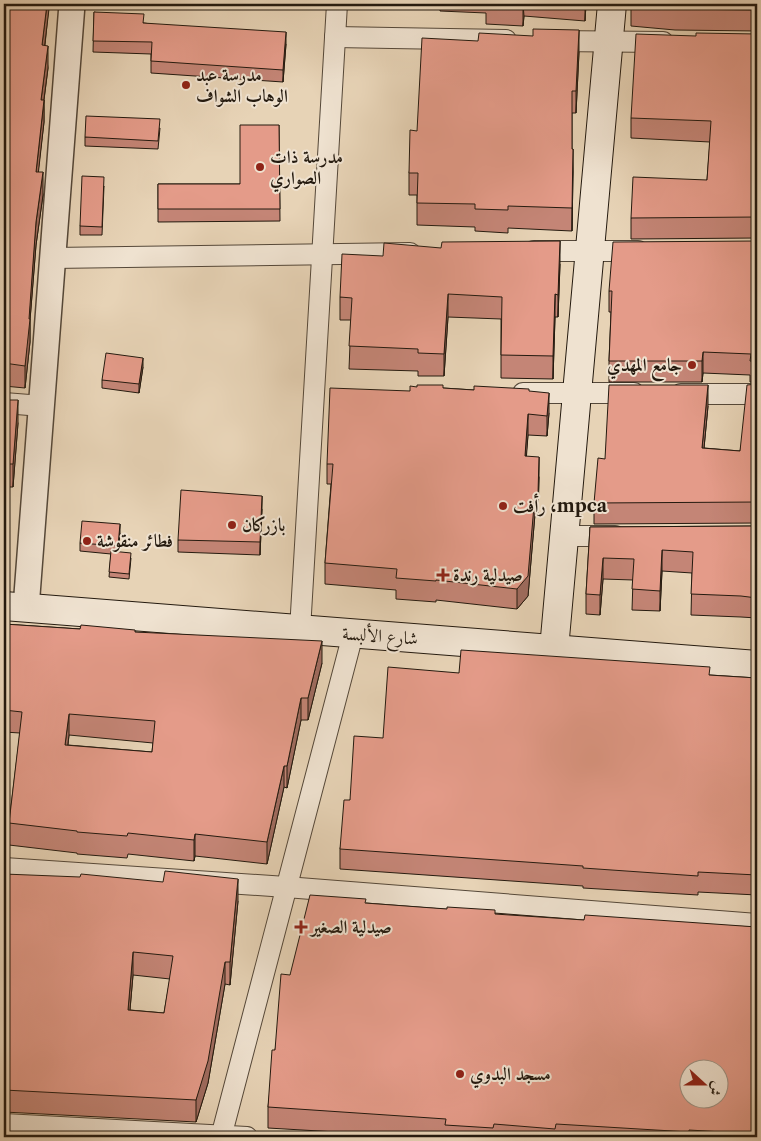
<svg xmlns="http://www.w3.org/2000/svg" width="761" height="1141" font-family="'Libre Caslon Text',Amiri,serif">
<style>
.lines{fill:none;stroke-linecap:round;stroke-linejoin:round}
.minor-casing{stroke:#554839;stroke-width:22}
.tertiary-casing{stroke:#554839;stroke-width:28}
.secondary-casing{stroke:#241a0f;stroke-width:30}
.minor{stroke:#efe2d0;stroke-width:20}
.tertiary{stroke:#efe2d0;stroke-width:25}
.secondary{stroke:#efe2d0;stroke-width:28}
.wall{fill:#c48576;stroke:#241a0f;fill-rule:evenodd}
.shaded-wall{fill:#a06c60;stroke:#241a0f}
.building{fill:#e49b89;stroke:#241a0f;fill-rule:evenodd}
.poi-dot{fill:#8f2418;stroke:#efe2d0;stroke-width:2}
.labels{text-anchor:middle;stroke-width:4;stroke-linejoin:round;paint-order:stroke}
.poi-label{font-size:18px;font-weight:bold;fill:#241a0f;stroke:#efe2d0;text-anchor:start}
.street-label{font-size:18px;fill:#241a0f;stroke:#efe2d0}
</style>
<rect width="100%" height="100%" fill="#e7d3b6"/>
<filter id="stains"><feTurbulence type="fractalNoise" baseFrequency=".004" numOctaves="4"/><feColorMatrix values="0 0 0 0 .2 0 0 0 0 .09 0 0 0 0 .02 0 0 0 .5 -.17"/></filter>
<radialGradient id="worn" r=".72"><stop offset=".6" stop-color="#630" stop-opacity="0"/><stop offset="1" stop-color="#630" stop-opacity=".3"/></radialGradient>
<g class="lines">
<defs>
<g id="minor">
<path d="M335,37l171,3"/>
<path d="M552,41l111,1"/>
<path d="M534,251h104"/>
<path d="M52,258l358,-5"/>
<path d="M523,393h111"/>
<path d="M681,394h76"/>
<path d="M4,403l38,3"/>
<path d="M564,536h51"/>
<path d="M300,630l37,-626"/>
<path d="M4,868l282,19 471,37"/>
<path d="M4,1124l243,13"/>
<path d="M221,1137l132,-503"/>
</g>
<path id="tertiary" d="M26,608l46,-604"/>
<g id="secondary">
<path d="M4,606l753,59"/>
<path d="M554,649l58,-645"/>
</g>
</defs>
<use href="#minor" class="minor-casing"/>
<use href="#tertiary" class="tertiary-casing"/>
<use href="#secondary" class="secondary-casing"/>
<use href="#minor" class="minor"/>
<use href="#tertiary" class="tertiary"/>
<use href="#secondary" class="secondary"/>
</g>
<g class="wall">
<path d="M4,4h45l-4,41 3,23 -4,32v22l-6,50 5,23 -7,50 -6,75v22l-5,46 -21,-2z"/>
<path d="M440,4h146l-1,17 -61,-5 -1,10 -37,-2v-11l-46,-2z"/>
<path d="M631,4h126v27l-82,-1 -44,-4z"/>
<path d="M94,12l50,11 142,21 -3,38 -132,-9v-19l-58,-2z"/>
<path d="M757,34v204l-126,1v-21l76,-38 3,-38 -79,-4v-20z"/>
<path d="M579,52l-3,61h-4v36l1,23 -1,59 -64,-3v5l-33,-2v-4l-58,-2v-30h-8v-22l8,-42z"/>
<path d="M279,125l1,96 -122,1v-38h82z"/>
<path d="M160,128l-2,21 -73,-3v-9z"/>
<path d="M104,186l-2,49h-22v-9z"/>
<path d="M757,241v142l-7,-1v-7l-47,-2 -1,9h-93v-21l2,-49h-2v-21z"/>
<path d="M560,264l-2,53h-3l-2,62 -52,-1v-59l-53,-2 -4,59h-26v-5l-69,-2 2,-49h-11v-23z"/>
<path d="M143,367l-4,26 -37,-5v-8z"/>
<path d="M757,384v139l-163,1v-21l11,-44 103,-53 -4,42 36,3z"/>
<path d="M443,388l31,2 55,1 20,22 -2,23 -19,-1 -2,21 13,21 -1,37h-3l-7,82 -11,13 -81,-9v2l-40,-3v-9l-71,-6v-21l6,-79h-4v-20l83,-73z"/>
<path d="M4,400l14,23 -5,64h-4l-3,84h-2z"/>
<path d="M262,509l-2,46 -82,-3v-12z"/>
<path d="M757,526v92l-16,-1 -50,-2 1,-42 -30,-2 -2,40 -28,-1 1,-30 -30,-1 -3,36 -14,-1v-20l4,-67z"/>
<path d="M120,533l-2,19 13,6 -2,21 -20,-2 2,-23 -31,-3v-8z"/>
<path d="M4,624l76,5 55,3 187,31 -14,57h-7l-14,68 -3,-1 -17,77 -72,-8 -1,5 -66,-7 -1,4 -50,-4v-1l-68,-8v-22l11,-90 -16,-1zM69,735l84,8 -1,9 -84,-7z"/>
<path d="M459,673l251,2 47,3v217l-59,-3v3l-115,-7v-2l-243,-17v-20l10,-49 33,-62z"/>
<path d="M4,874l234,27 -8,84 -5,-1 -17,99 -12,39 -192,-10zM133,975l37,4 -6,34 -34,-3z"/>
<path d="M366,903l218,17 173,7v210h-335l-154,-9v-21l7,-57 15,-75z"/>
</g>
<g class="shaded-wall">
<path d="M47,4h2v5l-7,58v-22z"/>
<path d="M523,4l1,12 -1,10z"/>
<path d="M585,4h1l-1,17z"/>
<path d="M579,30v22l-3,61v-22z"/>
<path d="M286,32v12l-3,38v-12z"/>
<path d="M48,46v22l-7,54v-22z"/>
<path d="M44,100v22l-8,72v-22z"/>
<path d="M573,149v23l-1,59v-23z"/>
<path d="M43,172v23l-7,50 -6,75v22l-5,46v-22l11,-144z"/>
<path d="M560,241v23l-2,53v-22z"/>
<path d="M448,294v23l-4,59v-22z"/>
<path d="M555,294v23l-2,62v-23z"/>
<path d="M703,352v21l-1,9v-21z"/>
<path d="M143,358v9l-4,26v-9z"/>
<path d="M708,385v21l-6,63v-21z"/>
<path d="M549,393v20l-2,23v-20z"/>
<path d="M18,400v23l-5,64v-23z"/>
<path d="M528,414v21l-3,41v-20z"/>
<path d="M539,457v20l-1,37v-20z"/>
<path d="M9,464v23l-3,84v-22z"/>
<path d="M535,494v20l-7,82 -11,13v-20z"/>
<path d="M262,496v13l-2,46v-13z"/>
<path d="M120,524v9l-2,22v-9z"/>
<path d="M662,550v21l-2,40v-20z"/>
<path d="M603,558v21l-3,36v-20z"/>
<path d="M322,641v22l-14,57v-22z"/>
<path d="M301,698v22l-14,68v-22z"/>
<path d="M69,714v21l-4,32v-22z"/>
<path d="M284,766v21l-17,77v-22z"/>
<path d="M195,834v22l-1,5v-21z"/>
<path d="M238,879v22l-8,84v-23z"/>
<path d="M133,952v23l-5,57v-22z"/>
<path d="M225,962v22l-17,99 -12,39v-22z"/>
<rect x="4" y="1090" width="1" height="22"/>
</g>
<g class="building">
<path d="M4,4h43l-5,41 6,1 -7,54h3l-8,72h7l-7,50 -7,97h1l-5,47 -21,-3z"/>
<path d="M631,4h126v6l-82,-1 -44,-4z"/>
<path d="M94,12l50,2 -1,9 143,9 -3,38 -132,-9 1,-19 -59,-1z"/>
<path d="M533,29l46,1 -3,61h-4v58h1l-1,59 -64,-2v4l-33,-1v-5l-58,-1 1,-30h-9l1,-43 7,1 5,-93 56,3 1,-8 54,3z"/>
<path d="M696,33l61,1v183l-126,1 2,-41 74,3 4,-59 -80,-3 5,-84 60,2z"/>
<path d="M86,116l74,3 -2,22 -73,-4z"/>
<path d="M240,125h39l1,84h-122v-25h82z"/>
<path d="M82,176l22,1 -2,50 -22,-1z"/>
<path d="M560,241l-2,54 -3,-1 -2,62 -52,-1 1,-58 -54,-3 -4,60 -26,-1v-4l-69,-3 3,-48 -12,-1 2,-43 41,2 1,-13 57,5 1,-6z"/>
<path d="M757,241v121l-7,-1 1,-7 -48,-2 -1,9h-93l3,-70h-3l4,-49z"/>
<path d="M106,353l37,5 -4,26 -37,-4z"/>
<path d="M757,384v118l-163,1 4,-45 7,1 4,-74h99l-6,63 38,3 7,-66z"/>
<path d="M417,385h26v3l31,2v-4l55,3v2l20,2 -2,23 -19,-2 -3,42 14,1 -1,37h-3l-7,82 -11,13 -81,-9v1l-40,-3 1,-9 -72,-6 8,-99h-6l3,-76 80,3v-5l7,1z"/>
<path d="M4,400h14l-5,64h-4l-3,85 -2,-1z"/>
<path d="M181,490l81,6 -2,46 -82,-2z"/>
<path d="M82,521l38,3 -2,22 -38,-3z"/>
<path d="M757,526v72l-16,-2 -50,-2 2,-42 -31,-2 -2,41 -28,-2 2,-30 -31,-1 -3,37 -14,-1 4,-67z"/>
<path d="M111,551l20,2 -2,21 -20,-2z"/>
<path d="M4,624l76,5 1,-4 54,5v2l187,9 -14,57h-7l-14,68h-3l-17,76 -72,-8 -1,6 -66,-7 -1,3 -50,-4v-1l-68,-8 13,-111 -18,-2zM69,714l86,7 -3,31 -87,-7z"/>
<path d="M461,650l249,17 -1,8 48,3v197l-59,-3v4l-115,-8v-2l-243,-17 4,-49h6l4,-64 29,2 5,-71 71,6z"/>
<path d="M165,871l73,8 -8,83h-5l-17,99 -12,39 -192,-10v-216l76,3 1,-3 82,8zM133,952l40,4 -9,57 -36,-3z"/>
<path d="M310,895l56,4 -1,4 82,6v-2l48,3v4l89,6 1,-5 172,12v207l-68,-4v2l-133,-8 -1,5 -61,-5 -1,4 -48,-3 1,-6 -178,-12 4,-57h3l6,-76 9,1zM688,1068h30v30h-30z"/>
</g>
<g class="poi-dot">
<circle cx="186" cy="85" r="5"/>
<circle cx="260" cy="167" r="5"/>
<circle cx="692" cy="365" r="5"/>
<circle cx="503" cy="506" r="5"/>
<circle cx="232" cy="525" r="5"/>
<circle cx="87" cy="541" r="5"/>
<path d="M440.5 567.5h5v5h5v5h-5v5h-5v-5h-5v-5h5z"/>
<path d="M298.5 919.5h5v5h5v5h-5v5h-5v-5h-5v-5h5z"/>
<circle cx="460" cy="1074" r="5"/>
</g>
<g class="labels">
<g class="poi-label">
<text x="196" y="81">مدرسة عبد<tspan x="196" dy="21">الوهاب الشواف</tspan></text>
<text x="270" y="163">مدرسة ذات<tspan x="270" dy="21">الصواري</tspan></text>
<text x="682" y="371" text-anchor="end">جامع المهدي</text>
<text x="513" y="512">رأفت ،mpca</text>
<text x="242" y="531">بازركان</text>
<text x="97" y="547">فطائر منقوشة</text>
<text x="453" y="581">صيدلية رندة</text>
<text x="311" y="933">صيدلية الصغير</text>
<text x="470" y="1080">مسجد البدوي</text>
</g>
<g class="street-label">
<text transform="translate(380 636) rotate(4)" y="6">شارع الألبسة</text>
</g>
</g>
<rect width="761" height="1141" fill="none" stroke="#e7d3b6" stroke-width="20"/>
<rect x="5" y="5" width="751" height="1131" fill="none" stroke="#241a0f" stroke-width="2.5"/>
<rect x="10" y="10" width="741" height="1121" fill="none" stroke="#241a0f"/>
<g transform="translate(704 1084) rotate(111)"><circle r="24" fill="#efe2d0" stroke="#9e9283"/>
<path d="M0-4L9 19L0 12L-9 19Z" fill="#8f2418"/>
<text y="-8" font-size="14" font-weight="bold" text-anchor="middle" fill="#241a0f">ش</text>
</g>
<rect width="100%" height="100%" filter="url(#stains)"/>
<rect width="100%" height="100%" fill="url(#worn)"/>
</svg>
